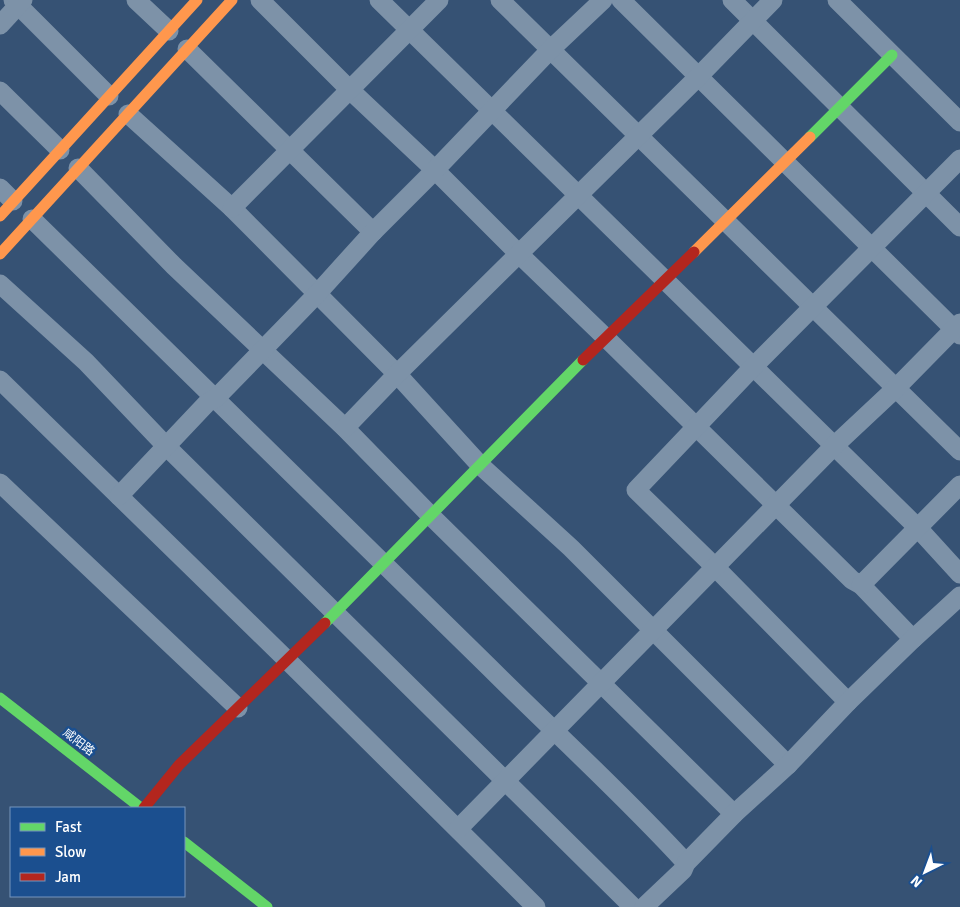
<svg xmlns="http://www.w3.org/2000/svg" width="960" height="907" font-family="Signika,'Noto Sans SC',sans-serif">
<style>
.lines{fill:none;stroke-linecap:round;stroke-linejoin:round}
.street{stroke:#7d92a8;stroke-width:19}
.fast{stroke:#63d668;stroke-width:11}
.slow{stroke:#ff974d;stroke-width:11}
.jam{stroke:#b3261e;stroke-width:11}
.labels{text-anchor:middle;stroke-width:5;stroke-linejoin:round;paint-order:stroke}
.street-label{font-size:12px;fill:#fff;stroke:#1b4f8f}
</style>
<rect width="100%" height="100%" fill="#365274"/>
<g class="lines">
<g class="street">
<path d="M13,0l96,96"/>
<path d="M136,0l33,31"/>
<path d="M260,0l90,90 85,80 83,83 87,84 247,243 9,5 52,54"/>
<path d="M379,0l538,527 43,47"/>
<path d="M500,0l460,451"/>
<path d="M621,0l339,335"/>
<path d="M732,0l228,227"/>
<path d="M837,0l123,122"/>
<path d="M0,25l23,-25"/>
<path d="M187,49l186,183"/>
<path d="M0,91l60,59"/>
<path d="M128,114l104,94 165,166 83,91 91,83 217,217"/>
<path d="M78,168l96,98 171,162 86,88 303,298"/>
<path d="M0,188l13,13"/>
<path d="M232,208l207,-208"/>
<path d="M32,219c153,149 306,298 458,449 65,65 134,127 196,195"/>
<path d="M0,284l86,78 80,84 467,461"/>
<path d="M0,380l288,281 248,246"/>
<path d="M345,428l52,-54 301,-297 75,-77"/>
<path d="M0,483l238,225"/>
<path d="M119,496l88,-93 9,-5 100,-103 57,-63 62,-62 115,-120 53,-50"/>
<path d="M861,585l99,-100"/>
<path d="M848,702l-133,-135 -79,-77 118,-124 206,-207"/>
<path d="M458,829l376,-383 62,-58 64,-65"/>
<path d="M644,907l39,-37 3,-7 48,-49 54,-49 60,-63 65,-63 47,-43"/>
</g>
<g class="fast">
<path d="M810,137l82,-82"/>
<path d="M325,623l258,-263"/>
<path d="M0,698l141,110"/>
<path d="M184,842l83,65"/>
</g>
<g class="slow">
<path d="M0,216l197,-216"/>
<path d="M694,252l116,-115"/>
<path d="M0,254l232,-254"/>
</g>
<g class="jam">
<path d="M583,360l111,-108"/>
<path d="M144,808l35,-43 146,-142"/>
</g>
</g>
<g class="labels">
<g class="street-label">
<text transform="translate(79 742) rotate(38)" y="4">咸阳路</text>
</g>
</g>
<rect x="10" y="807" width="175" height="90" fill="#1b4f8f" stroke="#7695bc"/>
<rect x="20" y="823" width="25" height="8" fill="#63d668" stroke="#7695bc"/>
<text x="55" y="832" font-size="15" fill="#ffffff">Fast</text>
<rect x="20" y="848" width="25" height="8" fill="#ff974d" stroke="#7695bc"/>
<text x="55" y="857" font-size="15" fill="#ffffff">Slow</text>
<rect x="20" y="873" width="25" height="8" fill="#b3261e" stroke="#7695bc"/>
<text x="55" y="882" font-size="15" fill="#ffffff">Jam</text>
<g transform="translate(925 872) rotate(222)" stroke="#1b4f8f" stroke-width="4" paint-order="stroke">
<path d="M0-4L9 19L0 12L-9 19Z" fill="#ffffff"/>
<text y="-8" font-size="14" font-weight="bold" text-anchor="middle" fill="#ffffff">N</text>
</g>
</svg>
